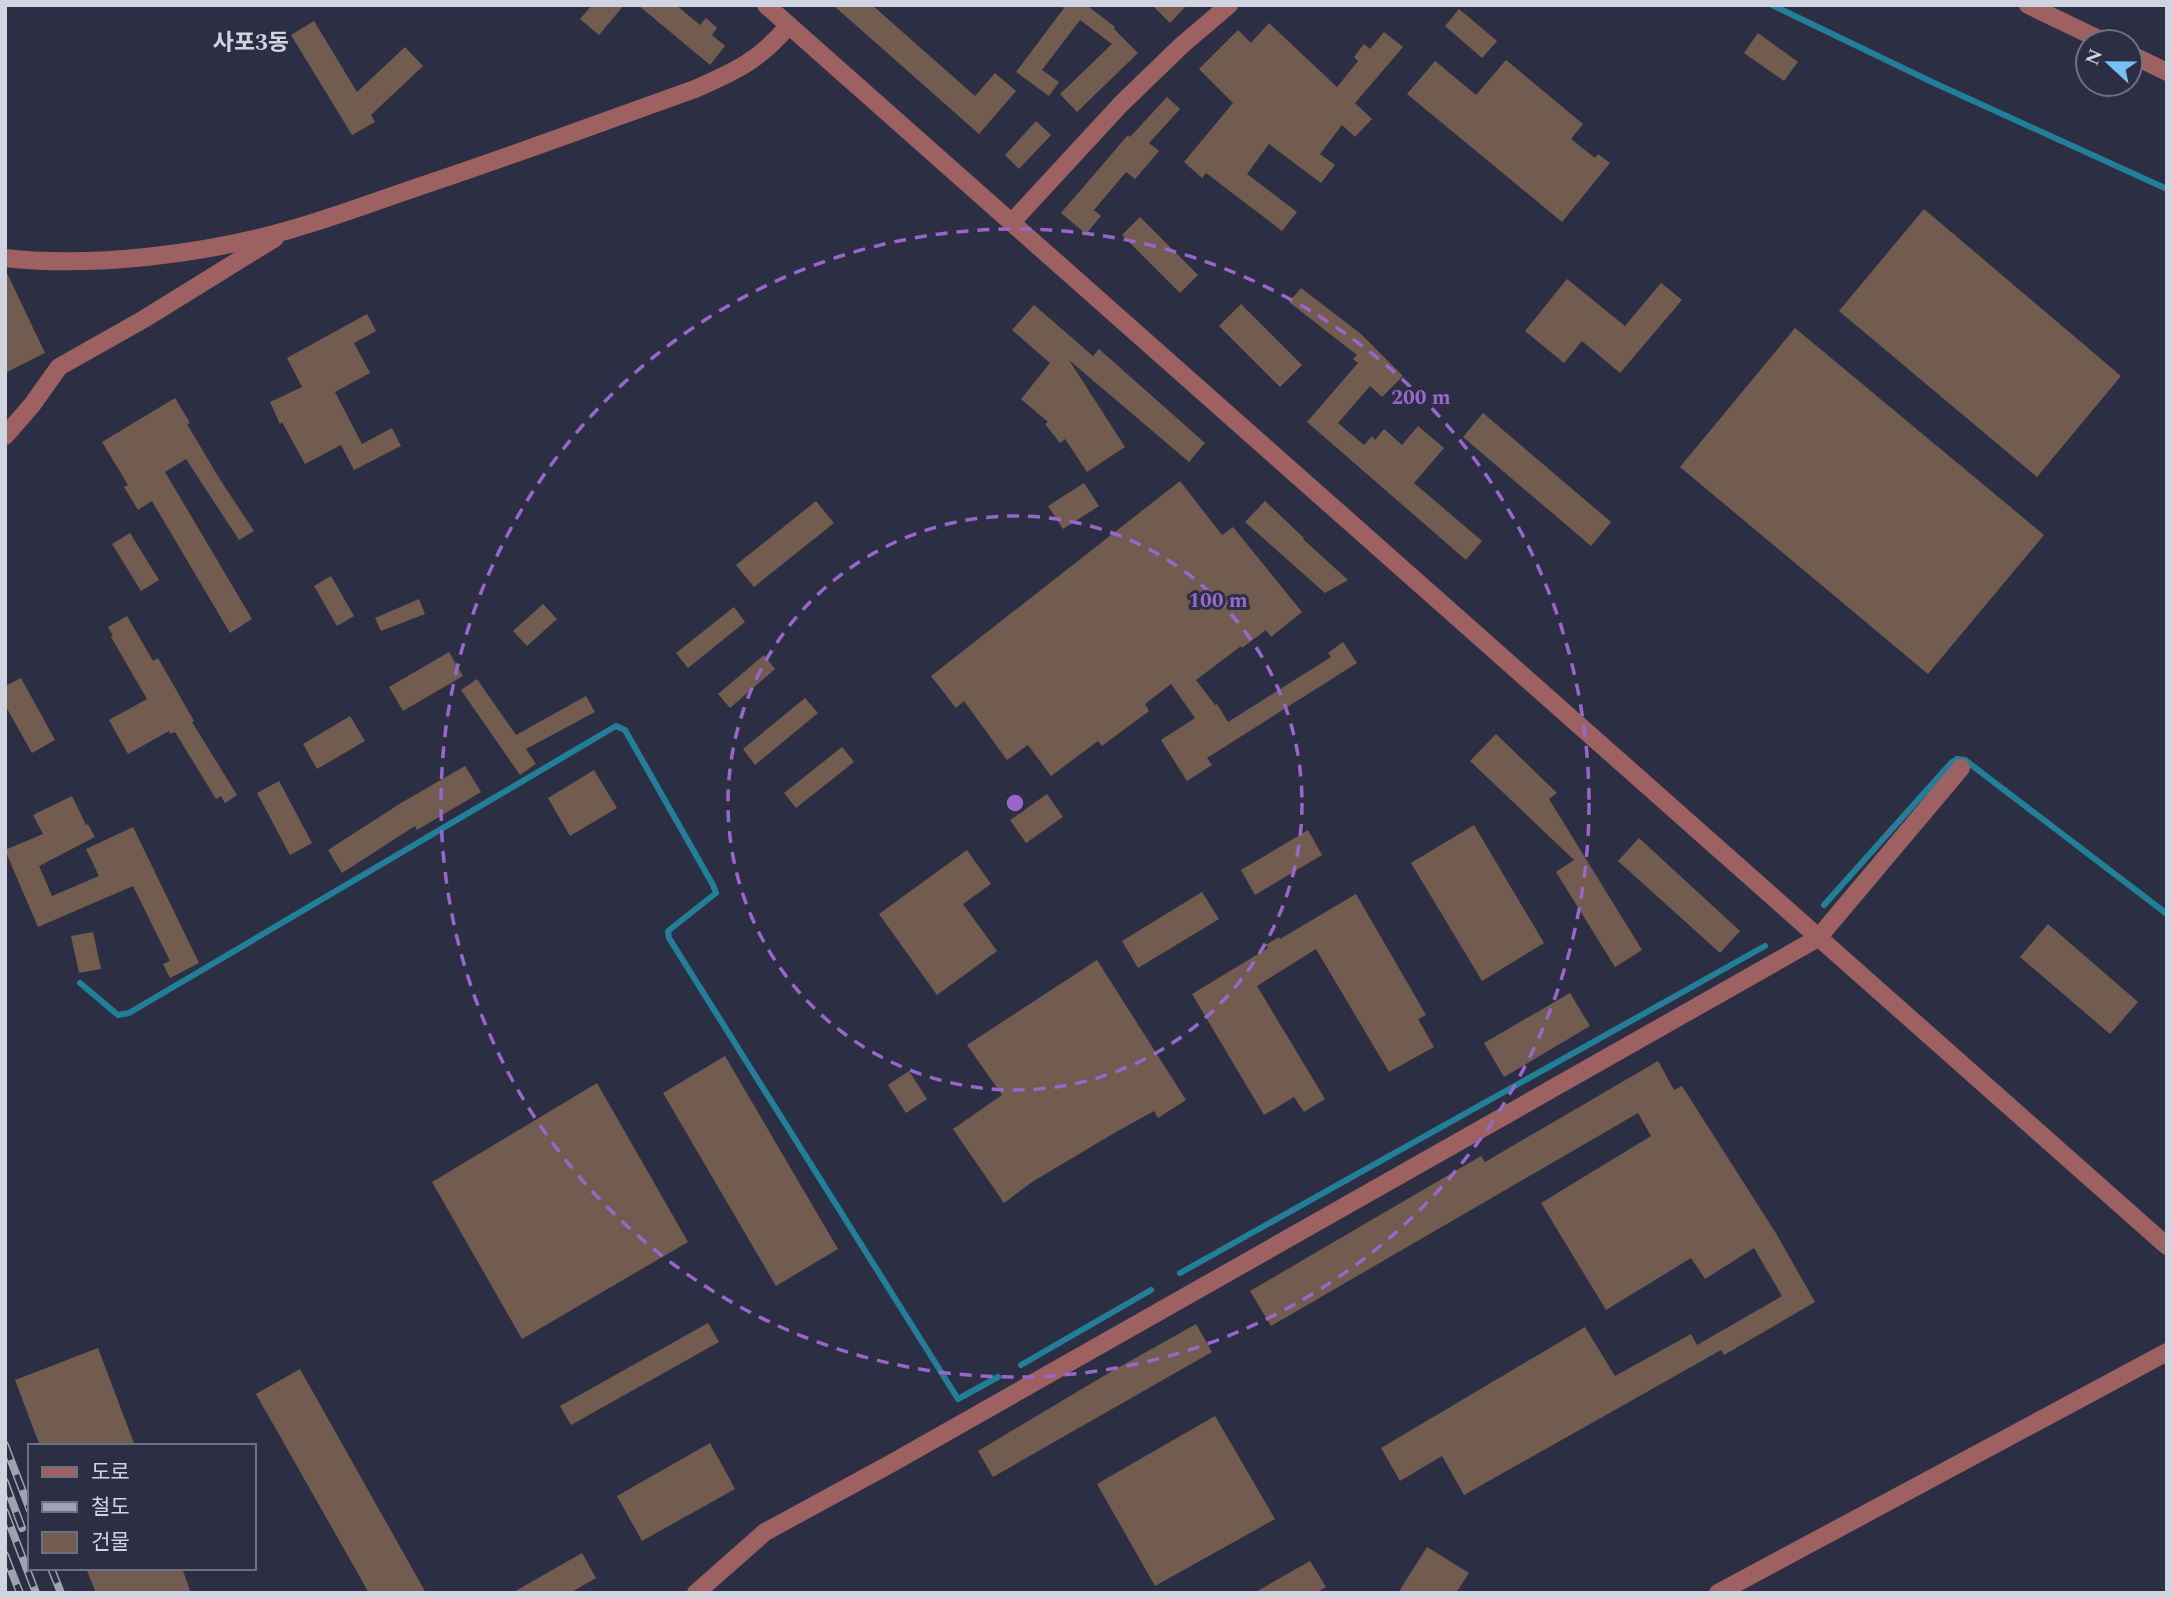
<svg xmlns="http://www.w3.org/2000/svg" width="2172" height="1598" font-family="Spectral,'Noto Sans KR',serif">
<style>
.lines{fill:none;stroke-linecap:round;stroke-linejoin:round}
.stream{stroke:#227f98;stroke-width:6}
.building{fill:#725c4f}
.minor{stroke:#9d6162;stroke-width:18}
.rail-casing{stroke:#9fa2b1;stroke-width:8}
.rail{stroke:#2c2f43;stroke-width:5;stroke-dasharray:16;stroke-linecap:butt}
.ring{fill:none;stroke:#9966cb;stroke-width:3.5;stroke-dasharray:12 9}
.labels{text-anchor:middle;stroke-width:6;stroke-linejoin:round;paint-order:stroke}
.neighbourhood-label{font-size:23px;font-weight:bold;fill:#d0d3e0;stroke:#2c2f43}
.centre{fill:#9966cb;stroke:#2c2f43;stroke-width:3.5}
.ring-label{font-size:21px;text-anchor:middle;font-weight:bold;fill:#9966cb;stroke:#2c2f43;stroke-width:6;stroke-linejoin:round;paint-order:stroke}
</style>
<rect width="100%" height="100%" fill="#2c2f43"/>
<g class="lines">
<g class="stream">
<path d="M1772,5l160,77 235,107"/>
<path d="M1824,905l127,-142 6,-4 8,1 202,154"/>
<path d="M80,983l38,32 11,-2 487,-287 9,4 88,155 3,8 -48,38 1,7 289,461 40,-22"/>
<path d="M1180,1273l585,-327"/>
<path d="M1021,1365l130,-75"/>
</g>
</g>
<g class="building">
<path d="M592,5h32l-25,30 -19,-16z"/>
<path d="M638,5h38l24,20 6,-7 11,10 -5,7 13,11 -15,19z"/>
<path d="M833,5h39l103,91 20,-23 21,18 -37,43z"/>
<path d="M1060,5h30l-1,2 26,20 -1,2 24,24 -61,59 -17,-18 52,-50 -32,-24 -38,50 17,12 -10,14 -33,-24 48,-64z"/>
<path d="M1152,5h35l-17,18z"/>
<path d="M1459,9l38,32 -15,17 -37,-32z"/>
<path d="M314,21l43,71 48,-45 18,19 -52,49 4,7 -23,13 -61,-100z"/>
<path d="M1269,23l68,64 21,-26 -4,-4 10,-13 6,5 14,-17 19,15 -48,56 17,16 -17,18 -13,-12 -22,29 15,11 -14,18 -52,-39 -22,30 50,38 -15,19 -76,-58 -4,5 -18,-16 49,-59 -34,-34 39,-39 13,13z"/>
<path d="M1758,33l40,29 -14,19 -40,-28z"/>
<path d="M1506,60l77,64 -12,15 24,19 3,-4 12,9 -48,59 -155,-128 28,-33 41,34z"/>
<path d="M1167,97l13,12 -31,34 10,8 -24,28 -9,-7 -32,38 7,6 -15,18 -25,-21 67,-78 2,2z"/>
<path d="M1036,121l15,14 -32,34 -14,-14z"/>
<path d="M1924,209l197,167 -84,101 -198,-166z"/>
<path d="M1140,217l58,58 -18,18 -58,-58z"/>
<path d="M5,269l40,84 -40,20z"/>
<path d="M1567,279l58,47 36,-43 21,17 -62,73 -38,-32 -18,22 -39,-32z"/>
<path d="M1301,288l60,46 42,42 -21,21 -12,-11 -32,37 26,22 8,-9 3,4 9,-11 18,16 16,-19 26,22 -30,35 68,58 -16,19 -159,-138 51,-59 -5,-4 4,-4 -68,-53z"/>
<path d="M1241,304l61,61 -22,22 -61,-61z"/>
<path d="M1034,305l59,51 6,-7 106,94 -16,19 -120,-102 56,87 -38,25 -22,-33 -5,4 -15,-19 3,-2 -27,-23 29,-36 -38,-33z"/>
<path d="M367,314l9,17 -22,12 16,30 -35,19 27,52 30,-16 9,18 -47,24 -13,-25 -36,19 -23,-42 -2,2 -10,-22 32,-15 -15,-29z"/>
<path d="M1795,328l249,207 -116,139 -248,-207z"/>
<path d="M175,398l15,25 -3,1 32,54 35,53 -15,9 -53,-81 -21,13 87,147 -22,14 -78,-132 -14,9 -14,-23 4,-2 -26,-43z"/>
<path d="M1483,413l128,109 -20,24 -128,-109z"/>
<path d="M1180,481l42,54 11,-8 69,85 -31,25 -5,-7 -24,18 -1,-2 -45,34 19,25 2,-1 11,18 103,-65 -3,-4 15,-11 14,21 -150,95 5,7 -25,16 -26,-41 34,-22 -24,-34 -26,20 4,7 -47,35 -4,-5 -47,35 -23,-31 -21,15 -43,-59 -8,7 -25,-32z"/>
<path d="M1084,483l15,23 -36,23 -15,-23z"/>
<path d="M816,501l18,22 -80,64 -18,-22z"/>
<path d="M1265,501l39,37 -1,1 45,41 -23,13 -80,-71z"/>
<path d="M130,533l29,47 -18,11 -29,-47z"/>
<path d="M331,576l23,40 -17,10 -23,-40z"/>
<path d="M419,599l6,15 -44,17 -6,-13z"/>
<path d="M543,604l14,15 -30,27 -14,-15z"/>
<path d="M734,607l11,15 -57,46 -12,-15z"/>
<path d="M127,616l26,45 5,-3 36,63 -2,1 45,73 -12,8 -4,-7 -5,3 -41,-67 -5,2 -1,-3 -41,23 -19,-34 38,-21 -36,-62 2,-1 -5,-9z"/>
<path d="M449,652l14,24 -60,35 -14,-24z"/>
<path d="M764,655l11,14 -45,39 -12,-14z"/>
<path d="M21,678l34,62 -23,13 -27,-48v-19z"/>
<path d="M477,679l39,56 70,-39 9,16 -69,37 10,15 -16,11 -59,-85z"/>
<path d="M805,698l13,15 -63,52 -12,-16z"/>
<path d="M350,716l15,25 -48,28 -14,-25z"/>
<path d="M1496,734l61,59 -8,6 93,151 -27,17 -59,-95 18,-12 -104,-99z"/>
<path d="M842,747l12,15 -58,46 -12,-15z"/>
<path d="M465,766l16,26 -64,38 -2,-4 -73,47 -14,-23 73,-47z"/>
<path d="M594,770l23,38 -47,28 -22,-38z"/>
<path d="M279,781l33,62 -22,12 -33,-62z"/>
<path d="M1047,794l16,23 -37,26 -16,-23z"/>
<path d="M72,796l14,29 2,-1 7,13 -56,29 13,30 47,-20 -13,-27 47,-22 66,136 -29,15 -7,-14 7,-3 -37,-75 -95,41 -33,-77 38,-16 -10,-19z"/>
<path d="M1474,825l70,118 -62,38 -71,-118z"/>
<path d="M1308,830l14,25 -67,40 -14,-25z"/>
<path d="M1639,838l101,93 -20,22 -102,-92z"/>
<path d="M967,850l24,34 -28,20 34,47 -60,44 -58,-81z"/>
<path d="M1202,892l17,27 -81,49 -16,-27z"/>
<path d="M1356,894l70,121 -8,4 16,28 -45,25 -73,-123 -59,37 68,113 -21,13 -10,-15 -30,18 -72,-121 76,-46 -2,-3 13,-8 1,2z"/>
<path d="M2048,924l90,78 -28,32 -90,-77z"/>
<path d="M93,932l8,37 -22,4 -8,-37z"/>
<path d="M1097,960l89,140 -28,18 -4,-7 -38,21 -84,50 -28,21 -51,-74 49,-34 -35,-50z"/>
<path d="M1570,993l20,33 -86,51 -20,-34z"/>
<path d="M725,1056l113,193 -62,37 -113,-193z"/>
<path d="M1658,1061l16,29 8,-4 95,149 38,67 -91,53 -3,-5 -257,145 -22,-39 -42,25 -19,-33 204,-121 30,49 76,-42 6,11 85,-49 -28,-48 -49,31 -14,-21 -85,52 -65,-107 110,-67 -13,-23 -367,213 -21,-35 231,-135 4,6z"/>
<path d="M909,1071l18,28 -21,14 -18,-28z"/>
<path d="M597,1083l91,159 -166,97 -90,-157z"/>
<path d="M708,1323l11,19 -148,83 -11,-19z"/>
<path d="M1196,1324l16,28 -219,125 -15,-26 129,-77z"/>
<path d="M98,1348l37,98h-95l-25,-66z"/>
<path d="M300,1369l126,224h-57l-113,-199z"/>
<path d="M1215,1416l60,103 -120,67 -58,-102z"/>
<path d="M710,1443l25,46 -93,52 -25,-45z"/>
<path d="M1427,1547l42,26 -13,20h-58z"/>
<path d="M582,1553l14,25 -26,15h-58z"/>
<path d="M1310,1561l16,26 -10,6h-62z"/>
<path d="M86,1568h96l9,25h-95z"/>
</g>
<g class="lines">
<g class="minor">
<path d="M766,5l1401,1241"/>
<path d="M2028,5l77,37"/>
<path d="M2130,54l37,18"/>
<path d="M1012,222l109,-118 61,-59 47,-40"/>
<path d="M5,258c88,10 199,-4 284,-28 43,-12 85,-28 126,-42 94,-31 187,-66 280,-99 41,-18 65,-29 94,-64"/>
<path d="M5,436l27,-31 27,-38 85,-48 131,-81"/>
<path d="M696,1593l69,-61 127,-69 926,-525 143,-170"/>
<path d="M1718,1593l449,-241"/>
</g>
<defs>
<g id="rail">
<path d="M5,1445l25,65"/>
<path d="M5,1482l17,46"/>
<path d="M5,1512l31,81"/>
<path d="M5,1555l15,38"/>
<path d="M51,1568l10,25"/>
</g>
</defs>
<use href="#rail" class="rail-casing"/>
<use href="#rail" class="rail"/>
</g>
<g class="ring">
<circle cx="1015" cy="803" r="287"/>
<circle cx="1015" cy="803" r="574"/>
</g>
<g class="labels">
<g class="neighbourhood-label">
<text x="251" y="50">사포3동</text>
</g>
</g>
<circle cx="1015" cy="803" r="10" class="centre"/>
<g class="ring-label">
<text x="1421" y="404">200 m</text>
<text x="1218" y="607">100 m</text>
</g>
<rect width="2172" height="1598" fill="none" stroke="#d0d3e0" stroke-width="14"/>
<rect x="28" y="1444" width="228" height="126" fill="#2c2f43" stroke="#6e7182" stroke-width="2"/>
<rect x="42" y="1467" width="35" height="10" fill="#9d6162" stroke="#6e7182" stroke-width="2"/>
<text x="91" y="1479" font-size="21" fill="#d0d3e0">도로</text>
<rect x="42" y="1502" width="35" height="10" fill="#9fa2b1" stroke="#6e7182" stroke-width="2"/>
<text x="91" y="1514" font-size="21" fill="#d0d3e0">철도</text>
<rect x="42" y="1532" width="35" height="21" fill="#725c4f" stroke="#6e7182" stroke-width="2"/>
<text x="91" y="1549" font-size="21" fill="#d0d3e0">건물</text>
<g transform="translate(2109 63) rotate(292)"><circle r="33" fill="#2c2f43" stroke="#6e7182" stroke-width="2"/>
<path d="M0-5L12 26L0 18L-12 26Z" fill="#76c0f7"/>
<text y="-10" font-size="19" font-weight="bold" text-anchor="middle" fill="#d0d3e0">N</text>
</g>
</svg>
